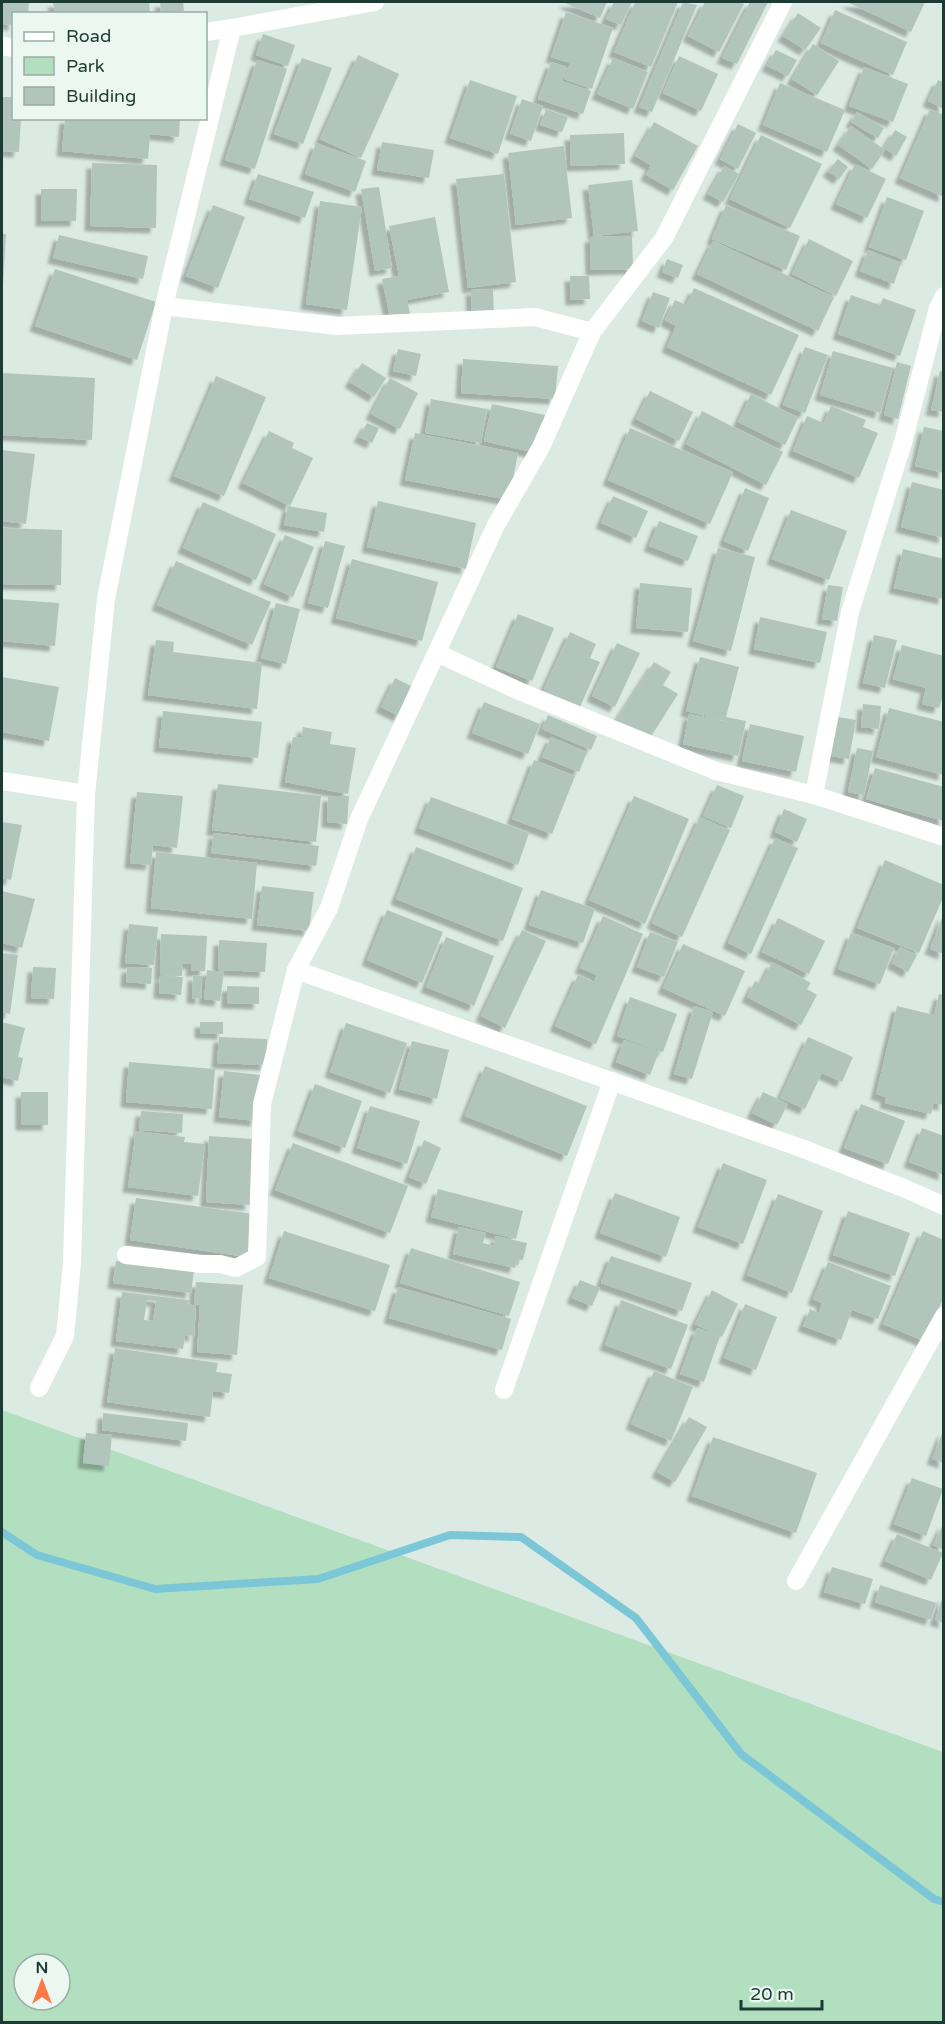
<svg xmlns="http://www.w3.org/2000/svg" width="945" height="2024" font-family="'Varela Round',sans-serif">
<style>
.green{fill:#b2dfbf;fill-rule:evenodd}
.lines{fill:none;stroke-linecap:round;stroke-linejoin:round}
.stream{stroke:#7cc7d7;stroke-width:8}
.building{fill:#b1c5bd;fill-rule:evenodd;filter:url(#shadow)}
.minor{stroke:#fff;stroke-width:18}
</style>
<defs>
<filter id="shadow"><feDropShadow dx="-5.5" dy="5.5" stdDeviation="1.5" flood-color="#0004"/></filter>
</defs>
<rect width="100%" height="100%" fill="#dceae4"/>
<path class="green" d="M2,1410l941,342v270h-941zM24,1964h36v36h-36z"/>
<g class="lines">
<path class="stream" d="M2,1532l35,23 118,34 163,-10 132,-44 71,2 115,81 105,136 193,145 10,3"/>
</g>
<g class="building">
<path d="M2,2h27l-1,12h-14v11l-12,-1z"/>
<path d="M53,2h96l1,12h-95z"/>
<path d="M160,2h23l1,9 -23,1z"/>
<path d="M566,2h41l-7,16 -35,-15z"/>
<path d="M614,2h18l-11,23 -15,-6z"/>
<path d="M635,2h43l-27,65 -37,-15z"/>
<path d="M683,2l14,3 -45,107 -13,-5z"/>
<path d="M705,2h34l5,2 -25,48 -31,-16z"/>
<path d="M750,2h18l-31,62 -15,-6z"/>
<path d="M847,2h78l-14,30z"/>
<path d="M835,10l72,32 -14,33 -72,-32z"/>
<path d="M566,12l47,16 -21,61 -28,-10 6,-16 -19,-6z"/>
<path d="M798,13l23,15 -16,22 -22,-14z"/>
<path d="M263,34l32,11 -7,21 -32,-11z"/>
<path d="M813,44l26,17 -22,34 -25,-16z"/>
<path d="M776,50l21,10 -9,16 -21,-10z"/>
<path d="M358,55l41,19 -38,84 -41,-19z"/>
<path d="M679,56l39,18 -17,37 -38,-18z"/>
<path d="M302,58l30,10 -29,76 -29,-10z"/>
<path d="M613,58l35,14 -15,37 -36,-15z"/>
<path d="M257,60l30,9 -32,100 -30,-9z"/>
<path d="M551,62l16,5 -5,14 29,10 -8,23 -45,-15z"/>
<path d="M864,67l44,17 -15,38 -44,-16z"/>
<path d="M470,80l47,16 -19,58 -48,-16z"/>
<path d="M938,80l6,2v27l-16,-8z"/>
<path d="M780,83l65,27 -18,42 -64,-27z"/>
<path d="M2,97h12v21h7l-2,34 -17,-1z"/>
<path d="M522,99l21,7 -12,35 -21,-7z"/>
<path d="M546,109l22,8 -6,15 -22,-7z"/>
<path d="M930,109l14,6v82l-44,-19z"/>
<path d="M857,112l27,16 -6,10 -27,-16z"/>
<path d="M65,118l54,2v-2h61l-1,19 -29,-3 -2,25 -86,-8z"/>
<path d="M654,122l44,24 -25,44 -27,-15 5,-10 -16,-9z"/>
<path d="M738,124l18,9 -18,36 -18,-10z"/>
<path d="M851,126l34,24 -13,19 -34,-24z"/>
<path d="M895,130l12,7 -11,19 -12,-8z"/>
<path d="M624,133l1,31 -54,2 -1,-31z"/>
<path d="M761,135l61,29 -32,64 -60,-29z"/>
<path d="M382,142l52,8 -5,28 -52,-8z"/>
<path d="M316,143l50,18 -11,31 -50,-18z"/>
<path d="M564,146l8,72 -56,7 -8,-72z"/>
<path d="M838,159l10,8 -9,12 -11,-8z"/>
<path d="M92,163l65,2 -1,63 -66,-2z"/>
<path d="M855,164l31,15 -19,39 -31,-14z"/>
<path d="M724,166l15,8 -16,28 -15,-8z"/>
<path d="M258,174l56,18 -9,26 -56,-19z"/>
<path d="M504,174l12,108 -48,6 -12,-109z"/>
<path d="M632,180l6,51 -44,5 -6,-51z"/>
<path d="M379,187l13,81 -17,3 -14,-82z"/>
<path d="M41,189h36l-1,32h-35z"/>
<path d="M887,197l37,14 -18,49 -37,-13z"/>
<path d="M320,201l42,6 -15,103 -41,-6z"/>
<path d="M213,205l32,12 -27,71 -32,-12z"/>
<path d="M726,205l74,31 -14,34 -74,-31z"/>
<path d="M435,217l14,75 -42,8 4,18 -20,4 -9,-43 17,-3 -10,-50z"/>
<path d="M2,234h4l-3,52h-1z"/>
<path d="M59,235l89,21 -5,23 -90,-21z"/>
<path d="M632,236l1,33 -42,1 -1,-33z"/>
<path d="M809,239l44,22 -17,35 -44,-22z"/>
<path d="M713,241l121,56 -16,34 -121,-57z"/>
<path d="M868,250l33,13 -7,21 -34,-13z"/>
<path d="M667,259l16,6 -5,13 -16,-6z"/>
<path d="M55,269l101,33 -19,58 -102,-34z"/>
<path d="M570,276h19l1,23 -19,1z"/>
<path d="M694,288l105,47 -28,60 -104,-48 9,-21 -11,-6 10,-20 11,5z"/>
<path d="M493,289l1,27 -22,1 -1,-27z"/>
<path d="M653,292l17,6 -11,30 -17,-7z"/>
<path d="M851,295l29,10 3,-7 33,12 -16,46 -62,-22z"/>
<path d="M805,347l23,8 -23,58 -22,-8z"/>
<path d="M398,349l23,5 -5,22 -23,-5z"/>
<path d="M833,351l60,17 -13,45 -60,-18z"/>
<path d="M463,359l95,7 -3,33 -94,-6z"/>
<path d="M897,362l14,4 -13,53 -14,-4z"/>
<path d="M362,363l24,15 -12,19 -24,-15z"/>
<path d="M940,371h4v41l-13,-2z"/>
<path d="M2,373l93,5 -3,62 -90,-5z"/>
<path d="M216,376l50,21 -42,99 -50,-20z"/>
<path d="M390,378l28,15 -18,36 -29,-15z"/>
<path d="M650,391l43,21 -14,29 -43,-22z"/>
<path d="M751,394l47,24 -13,27 -47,-23z"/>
<path d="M431,399l56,10 -6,34 -56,-10z"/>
<path d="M492,404l53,11 -9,38 -52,-12z"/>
<path d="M831,406l35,14 -3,7 15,6 -19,45 -66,-27 14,-35 17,7z"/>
<path d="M702,411l81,41 -17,33 -80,-41z"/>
<path d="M367,423l12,5 -7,15 -13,-6z"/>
<path d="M924,427l20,4v42l-29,-7z"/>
<path d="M630,428l103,44 -23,52 -102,-44z"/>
<path d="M269,431l25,12 -2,5 21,10 -23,48 -47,-23z"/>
<path d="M415,433l103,20 -9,47 -104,-20z"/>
<path d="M2,450l33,4 -9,70 -24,-3z"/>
<path d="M912,482l32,8v48l-43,-11z"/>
<path d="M745,488l24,10 -21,53 -24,-10z"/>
<path d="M613,496l35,15 -12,27 -35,-15z"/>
<path d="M378,501l98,22 -10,46 -99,-22z"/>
<path d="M203,502l73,32 -20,46 -73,-32z"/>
<path d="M288,506l39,7 -3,19 -40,-7z"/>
<path d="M791,510l56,21 -18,49 -57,-21z"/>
<path d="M659,521l39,15 -10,25 -39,-15z"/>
<path d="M2,528l60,2 -1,55 -59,-1z"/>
<path d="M285,535l29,12 -21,50 -29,-13z"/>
<path d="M325,541l20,5 -17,62 -20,-5z"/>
<path d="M718,548l37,9 -24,94 -38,-10z"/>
<path d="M903,549l41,10v40l-50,-11z"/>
<path d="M352,559l86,23 -16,59 -86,-23z"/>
<path d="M176,561l95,41 -19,43 -95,-40z"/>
<path d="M640,583l52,5 -4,44 -52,-4z"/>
<path d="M828,585l15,2 -6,34 -15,-2z"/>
<path d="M2,599l57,4 -4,43 -53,-5z"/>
<path d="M276,603l24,6 -14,55 -25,-6z"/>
<path d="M518,614l36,14 -22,53 -36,-14z"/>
<path d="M760,617l67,15 -7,31 -66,-14z"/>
<path d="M570,632l26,12 -6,14 10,4 -20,45 -37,-16z"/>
<path d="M874,635l23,5 -12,48 -22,-5z"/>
<path d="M156,640l18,2 -1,10 89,11 -5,46 -109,-14z"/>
<path d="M617,643l23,10 -25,54 -23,-11z"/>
<path d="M902,645l42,11v36l-5,16 -17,-4 4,-16 -33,-9z"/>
<path d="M700,657l39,10 -13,50 20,4 -8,35 -55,-12 6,-30 40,8 -43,-11z"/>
<path d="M654,662l17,10 -8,13 15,9 -30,47 -32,-20z"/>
<path d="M2,677l57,10 -10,54 -47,-9z"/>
<path d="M395,678l18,9 -14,29 -18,-9z"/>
<path d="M484,702l56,22 -12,30 -56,-21z"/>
<path d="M863,704l18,2 -2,23 -18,-2z"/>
<path d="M889,708l55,14v53l-68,-18z"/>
<path d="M163,711l99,11 -4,36 -99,-11z"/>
<path d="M548,715l49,21 -6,14 -49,-21z"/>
<path d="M833,716l23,4 -7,39 -23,-4z"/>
<path d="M750,724l54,12 -8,36 -54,-11z"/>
<path d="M303,727l29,5 -2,12 26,4 -8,46 -63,-12 8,-45 8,1z"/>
<path d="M551,737l36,15 -8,20 -37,-15z"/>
<path d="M857,748l16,3 -9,44 -16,-3z"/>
<path d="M534,760l41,16 -23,58 -40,-15z"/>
<path d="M875,768l69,19v34l-78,-22z"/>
<path d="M218,784l103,12 -5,46 -104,-12z"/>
<path d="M717,785l27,11 -13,32 -28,-12z"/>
<path d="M137,792l46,4 -6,52 -24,-3 -2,20 -21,-2z"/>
<path d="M328,796h21l-2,28 -20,-2z"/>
<path d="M634,796l55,23 -44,105 -56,-24z"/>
<path d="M431,797l98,36 -11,32 -99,-37z"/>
<path d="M784,809l23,10 -10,23 -22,-10z"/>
<path d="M700,817l30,13 -48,107 -30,-14z"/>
<path d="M2,822l20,3 -11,55 -9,-2z"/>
<path d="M214,833l105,13 -3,20 -105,-13z"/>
<path d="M775,838l23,10 -47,106 -23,-11z"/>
<path d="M416,847l107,41 -20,53 -107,-42z"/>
<path d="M156,852l101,11 -5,56 -101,-11z"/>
<path d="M885,860l59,25v10l-25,58 -62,-25z"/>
<path d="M262,886l52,6 -5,39 -52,-6z"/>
<path d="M541,890l54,19 -12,34 -54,-18z"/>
<path d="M2,891l33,8 -13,49 -20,-5z"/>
<path d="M387,910l56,22 -21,51 -55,-23z"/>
<path d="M943,915h1v39l-14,-5z"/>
<path d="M603,916l40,18 -47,110 -41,-18 23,-51 16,7 3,-7 -17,-7z"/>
<path d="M778,918l47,23 -16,33 -47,-22z"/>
<path d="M129,924l29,3 -4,38 -29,-2z"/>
<path d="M522,930l24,11 -41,87 -24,-12z"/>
<path d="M650,932l28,10 -14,35 -27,-10z"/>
<path d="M851,933l43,15 -14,36 -42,-15z"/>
<path d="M161,934l46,2 -2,35h-14l1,-7 -9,-1 -1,13 -22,-1z"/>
<path d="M446,937l48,19 -20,50 -48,-19z"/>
<path d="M219,940l48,3 -2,29 -47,-2z"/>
<path d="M683,944l62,27 -20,45 -62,-28z"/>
<path d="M900,947l17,8 -9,17 -16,-9z"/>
<path d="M2,953l16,2 -8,59 -8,-2z"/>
<path d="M772,962l39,21 -4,6 10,6 -16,30 -54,-28 8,-16 6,3z"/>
<path d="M33,967l23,1 -2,31 -23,-1z"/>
<path d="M127,967l25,1 -1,16 -25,-2z"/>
<path d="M207,970l17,2 -4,29 -16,-2z"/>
<path d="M193,975l9,1 -1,23 -9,-1z"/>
<path d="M160,976l23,1 -2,18 -22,-2z"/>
<path d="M227,986l32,1v17l-32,-1z"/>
<path d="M939,994l5,1v110l-10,-2 -3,11 -46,-11 1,-6 -10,-3 21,-88 37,9z"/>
<path d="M630,997l47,17 -14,38 -46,-16z"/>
<path d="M694,1006l19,6 -21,67 -18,-5z"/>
<path d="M2,1022l23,6 -7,29 5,1 -5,23 -16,-4z"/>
<path d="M200,1022h23v12l-23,-1z"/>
<path d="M346,1023l61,20 -17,50 -60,-21z"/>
<path d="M219,1037l48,2 -1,26 -49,-2z"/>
<path d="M808,1037l45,20 -11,25 -20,-9 -17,36 -25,-11z"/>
<path d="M624,1040l35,12 -9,23 -34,-13z"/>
<path d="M412,1041l37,9 -12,49 -38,-10z"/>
<path d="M129,1062l86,7 -3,40 -86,-7z"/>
<path d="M485,1066l102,40 -20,50 -102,-40z"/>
<path d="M224,1071l37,4 -5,46 -37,-4z"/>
<path d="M315,1084l47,17 -17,47 -47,-17z"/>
<rect x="21" y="1092" width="27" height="33"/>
<path d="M763,1092l25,12 -11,21 -25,-12z"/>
<path d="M861,1104l44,17 -17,43 -44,-16z"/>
<path d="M370,1106l50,15 -13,43 -50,-16z"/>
<path d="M141,1111l42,3 -1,19 -43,-3z"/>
<path d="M922,1128l22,8v39l-35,-13z"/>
<path d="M136,1131l49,6 -1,5 21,2 -7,52 -70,-9z"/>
<path d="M209,1136l44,3 -3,66 -44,-3z"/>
<path d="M424,1140l17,8 -15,36 -17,-7z"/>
<path d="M293,1143l115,43 -18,47 -115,-43z"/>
<path d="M723,1163l44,17 -24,64 -45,-17z"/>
<path d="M438,1189l85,22 -7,28 -85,-22z"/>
<path d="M615,1193l65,24 -14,40 -66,-24z"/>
<path d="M778,1194l45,17 -31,82 -45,-18z"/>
<path d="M136,1198l117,16 -6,43 -117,-17z"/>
<path d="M848,1211l62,22 -15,43 -62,-21z"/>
<path d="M459,1227l27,6 -3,10 11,3 2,-10 31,7 -4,17 -6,-1 -2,9 -62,-14z"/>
<path d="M284,1231l106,34 -15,46 -106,-33z"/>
<path d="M923,1231l21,9v57l-20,44 -41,-17z"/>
<path d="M411,1248l109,34 -11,34 -109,-33z"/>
<path d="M611,1256l81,27 -10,28 -81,-28z"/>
<path d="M116,1261l78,10 -3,22 -78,-10z"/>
<path d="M828,1262l63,24 -13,33 -26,-9 -11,30 -38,-14 7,-17 9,4 3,-10 -9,-4z"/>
<path d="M580,1280l20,8 -8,18 -20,-8z"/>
<path d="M196,1282l47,3 -6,70 -40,-3 3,-47 -6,-1z"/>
<path d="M398,1287l113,32 -9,31 -113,-32z"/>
<path d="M712,1290l26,14 -16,33 -27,-13z"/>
<path d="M122,1292l67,8 -1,4 8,2 -2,30 -9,-1 -2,14 -67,-8zM147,1300l9,1 -3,20 -9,-1z"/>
<path d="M621,1300l67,25 -17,44 -66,-24z"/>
<path d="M745,1304l32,13 -21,53 -32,-12z"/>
<path d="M697,1328l23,8 -16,46 -24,-8z"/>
<path d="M115,1348l103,15 -2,9 16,2 -3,19 -16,-2 -3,26 -103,-15z"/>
<path d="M654,1371l39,16 -22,54 -40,-17z"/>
<path d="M103,1413l85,10 -2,18 -84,-11z"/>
<path d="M689,1417l18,10 -32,55 -18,-10z"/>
<path d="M943,1431h1v32l-12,-4z"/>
<path d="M86,1433l26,2 -3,31 -26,-3z"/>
<path d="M713,1437l104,36 -21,60 -104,-37z"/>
<path d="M912,1478l31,11 -17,47 -32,-12z"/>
<path d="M944,1522v28l-11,-5z"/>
<path d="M897,1534l46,19 -12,27 -46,-19z"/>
<path d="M832,1567l41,12 -8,25 -41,-12z"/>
<path d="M880,1585l56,18 -5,17 -56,-18z"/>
<path d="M943,1596h1v27l-9,-3z"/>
</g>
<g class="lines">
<g class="minor">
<path d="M206,32l26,-4"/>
<path d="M2,46l12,2"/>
<path d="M164,306l173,20 198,-9 57,15"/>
<path d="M437,653l82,38 197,80 98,24 130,42"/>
<path d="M2,781l84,13"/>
<path d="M814,795l36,-183 54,-173 34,-131 6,-12"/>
<path d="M296,970l505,178 105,41 38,17"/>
<path d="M126,1255l76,9h18l16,4 21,-11 5,-153 34,-134 33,-62 30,-89 137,-294 45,-78 51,-115 72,-94 119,-236"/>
<path d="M39,1388l26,-52 7,-73 14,-469 20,-195 58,-293 68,-278 143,-26"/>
<path d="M504,1390l108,-309"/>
<path d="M796,1581l148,-265"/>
</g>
</g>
<rect width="945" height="2024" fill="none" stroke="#1c3b33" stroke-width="6"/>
<rect x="12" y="12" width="195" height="108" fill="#ecf7f2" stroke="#99aca6" stroke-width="1.5"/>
<rect x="24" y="32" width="30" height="9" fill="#ffffff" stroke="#99aca6" stroke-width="1.5"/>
<text x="66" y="42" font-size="18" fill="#1c3b33">Road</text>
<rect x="24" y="57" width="30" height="18" fill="#b2dfbf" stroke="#99aca6" stroke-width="1.5"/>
<text x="66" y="72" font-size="18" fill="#1c3b33">Park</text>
<rect x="24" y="87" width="30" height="18" fill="#b1c5bd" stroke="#99aca6" stroke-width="1.5"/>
<text x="66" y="102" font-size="18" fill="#1c3b33">Building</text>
<g transform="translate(42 1982)"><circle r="28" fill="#ecf7f2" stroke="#99aca6" stroke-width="1.5"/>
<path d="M0-4.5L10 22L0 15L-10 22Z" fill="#ff7745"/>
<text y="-9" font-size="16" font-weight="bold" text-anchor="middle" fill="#1c3b33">N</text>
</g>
<path d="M741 2000v9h81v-9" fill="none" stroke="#1c3b33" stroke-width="3"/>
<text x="750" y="2000" font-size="18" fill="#1c3b33" stroke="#ecf7f2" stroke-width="4.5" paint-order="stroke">20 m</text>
</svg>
